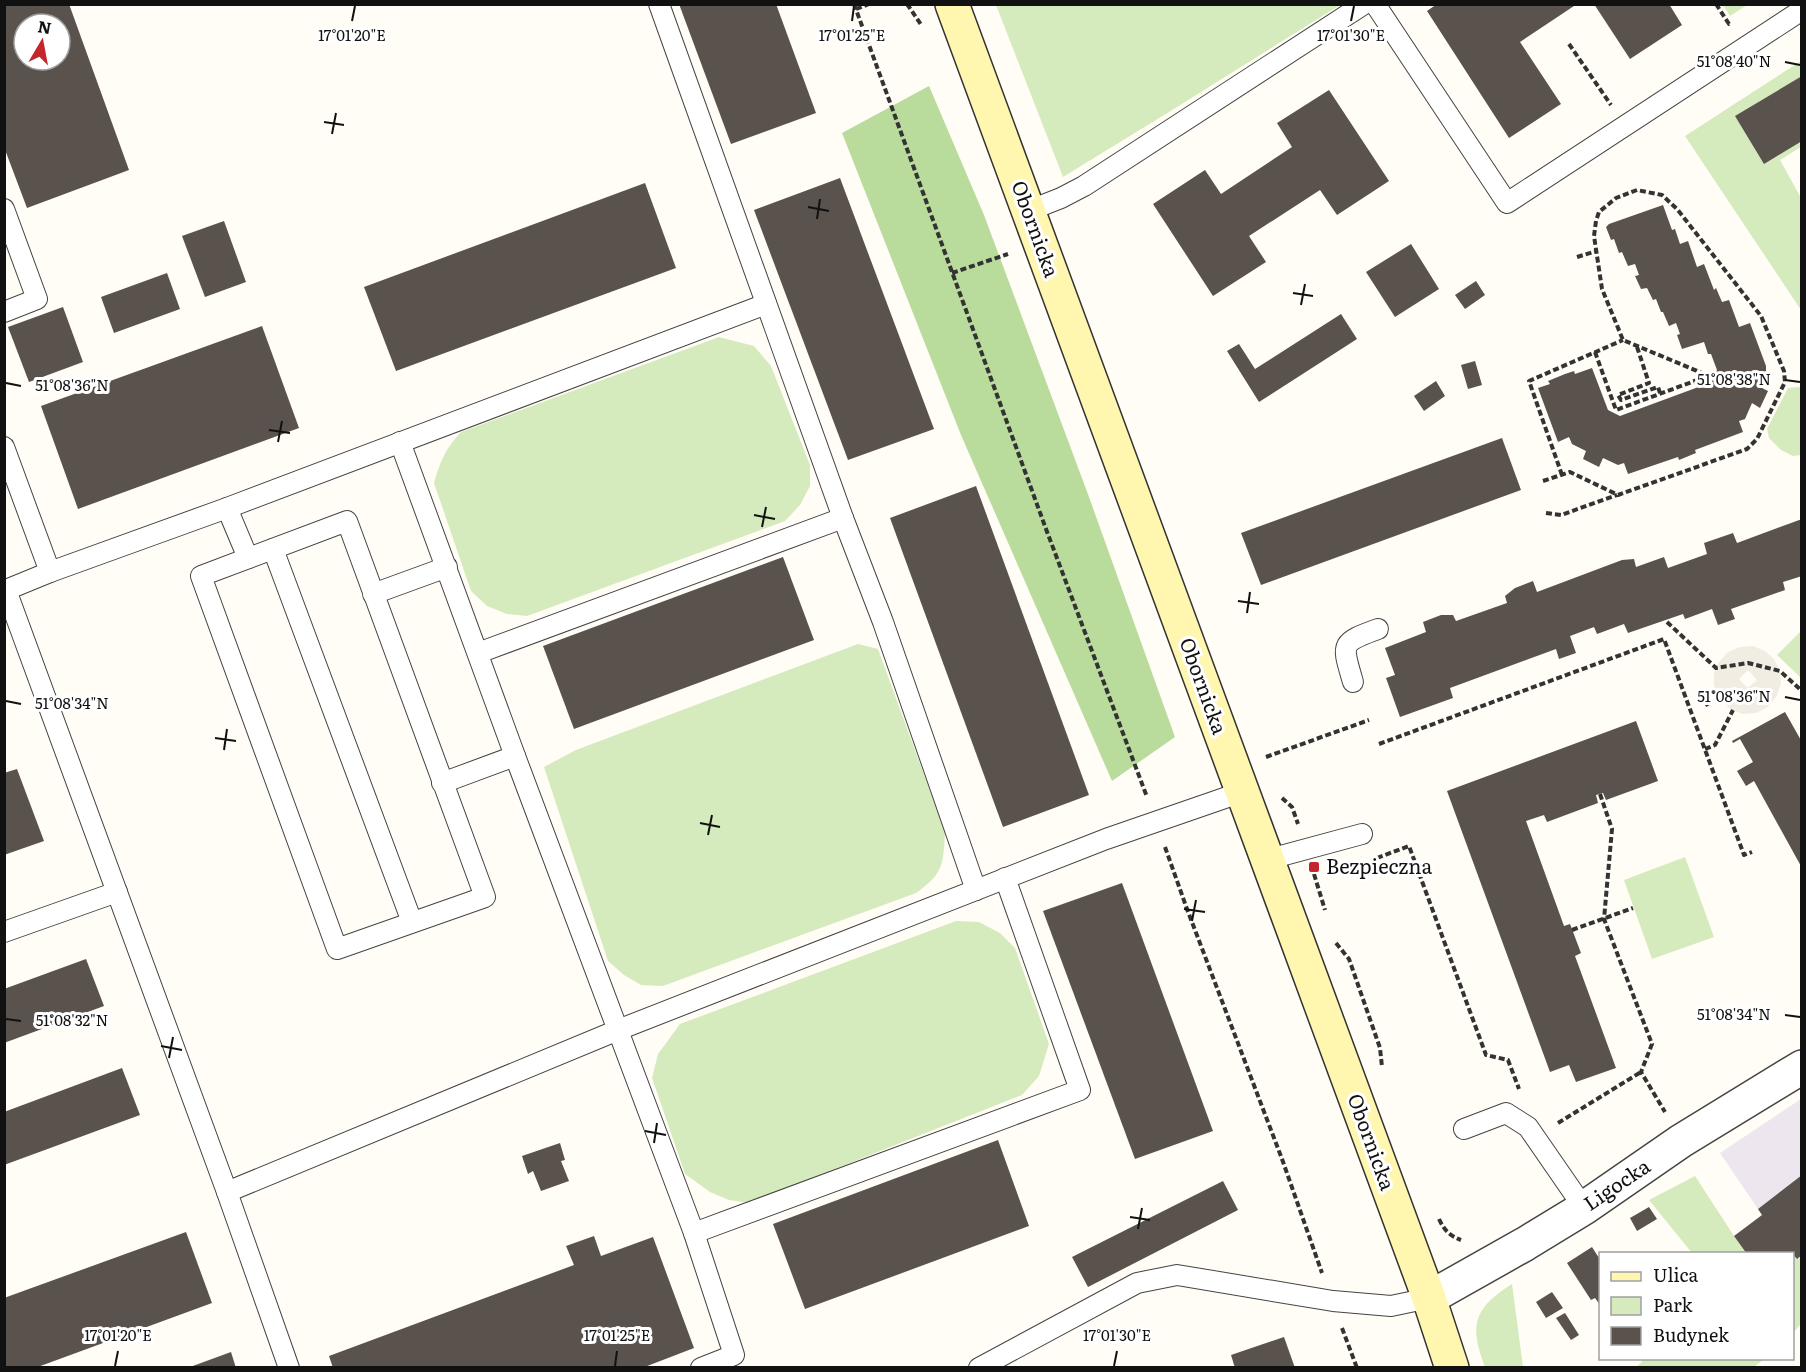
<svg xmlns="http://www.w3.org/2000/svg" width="1806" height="1372" font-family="Literata,serif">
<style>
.industrial{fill:#eee6ef}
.green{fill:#d5ebbd}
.forest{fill:#b9dc9c}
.plaza{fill:#f1ede2;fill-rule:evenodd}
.building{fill:#5a524d;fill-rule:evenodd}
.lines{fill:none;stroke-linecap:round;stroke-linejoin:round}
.lane-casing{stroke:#444;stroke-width:22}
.street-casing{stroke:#444;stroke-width:36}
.secondary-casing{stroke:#333;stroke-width:36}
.path{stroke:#333;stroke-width:4;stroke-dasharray:6 3;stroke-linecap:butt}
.lane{stroke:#fff;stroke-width:20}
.street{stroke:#fff;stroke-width:33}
.secondary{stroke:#fff6b0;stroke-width:33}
.ticks{fill:none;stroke:#111;stroke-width:2}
.poi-dot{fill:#c4262e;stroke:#fff;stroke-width:2}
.labels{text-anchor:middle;stroke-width:6;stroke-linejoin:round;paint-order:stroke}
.street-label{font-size:20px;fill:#111;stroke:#fff}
.poi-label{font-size:20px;fill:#111;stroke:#fff;text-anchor:start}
.ticks-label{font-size:15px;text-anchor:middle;fill:#111;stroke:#fff;stroke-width:6;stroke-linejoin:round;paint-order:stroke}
</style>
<rect width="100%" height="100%" fill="#fffdf5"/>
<path class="industrial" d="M1801,1099v156l-4,4 -39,-50 -38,-56z"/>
<g class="green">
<path d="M996,5h344l-171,107 -106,65z"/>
<path d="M1723,5h24l-17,11z"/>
<path d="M1801,61v86l-21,13 21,38v112l-116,-174z"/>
<path d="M719,337l35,9 17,20 39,99v21l-10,19 -15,16 -258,95 -20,-2 -20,-8 -16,-15 -37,-108c6,-22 12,-35 27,-51z"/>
<path d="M1799,387l3,1 -1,67 -8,1 -12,-6 -12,-12 -2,-9 21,-41z"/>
<path d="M1800,632l2,1 -1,45 -24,-23z"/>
<path d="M858,644l20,5 67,183c-2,33 -1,41 -29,61l-253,93 -22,-1 -17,-10 -16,-14 -64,-194 32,-17z"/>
<path d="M1685,857l29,80 -62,22 -28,-79z"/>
<path d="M956,921l23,1 21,11 15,15 34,96 -10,32 -17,19 -273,108 -20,-3 -19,-8 -25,-18 -33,-96 6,-24 22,-30z"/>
<path d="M1695,1176l39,60 13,17h-55l-43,-53z"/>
<path d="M1792,1253l5,6 5,-4 -1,69 -8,9z"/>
<path d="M1512,1284l11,83h-38c-16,-42 -12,-58 27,-83z"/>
<path d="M1645,1358h119v1l-10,8h-117z"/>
</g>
<path class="forest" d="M929,86l55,129 105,282 86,240 -63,44 -151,-346 -119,-302z"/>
<path class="plaza" d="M1753,646l12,5 9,8 6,12 1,12 -4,13 -9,11 -12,6 -14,1 -13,-6 -10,-10 -5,-12v-13l5,-11 9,-10 12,-5zM1748,670l9,10 -9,8 -9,-9z"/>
<g class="building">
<path d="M4,4h65l60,166 -102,38 -23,-61zM24,24h36v36h-36z"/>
<path d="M679,4h97l40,109 -85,31z"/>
<path d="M1437,4h140l-57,38 41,62 -52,34 -82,-127z"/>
<path d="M1594,4h75l13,21 -52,34z"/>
<path d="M1802,76v65l-38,23 -29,-48z"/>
<path d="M1329,90l60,91 -52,34 -17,-25 -71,46 17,26 -53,34 -60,-92 52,-34 16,24 71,-47 -15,-24z"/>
<path d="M840,178l94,251 -86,31 -94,-250z"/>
<path d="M645,183l31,85 -280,103 -32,-84z"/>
<path d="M1663,205l9,25 3,-1 5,15 8,-3 9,26 7,-3 10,26 2,-2 6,14 7,-2 10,27 11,-4 16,43v6l-6,15 8,4 -8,17 -8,-5 -7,16 -6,2 4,11 -48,18 1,3 -17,7 -1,-3 -50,17 -4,-11 -6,2 -15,-7 -4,9 -16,-8 3,-8 -14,-7 -3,-7 -11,5 -20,-54 12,-4 -2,-3 17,-7 9,-3 1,3 17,-6 16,42 12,6 92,-34 5,-12 -6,-16h-3l-4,-12 -22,7 -5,-14 3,-1 -4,-11 -7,3 -6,-14h-2l-5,-13 -3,1 -6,-12 -6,1 -6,-13 4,-1 -4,-11 -7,2 -6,-14 -3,1 -5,-14 -3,1 -5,-13 3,-3z"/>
<path d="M224,221l22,61 -41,15 -23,-61z"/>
<path d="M1411,244l28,45 -44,28 -29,-45z"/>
<path d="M167,273l13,36 -66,24 -13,-36z"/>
<path d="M1476,281l9,14 -20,14 -10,-14z"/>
<path d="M63,307l20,55 -54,20 -21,-55z"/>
<path d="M1341,314l16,25 -98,63 -32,-51 12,-7 16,25z"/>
<path d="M262,326l37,102 -221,81 -37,-103z"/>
<path d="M1475,361l7,24 -14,4 -7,-24z"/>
<path d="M1436,381l9,15 -21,15 -10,-15z"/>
<path d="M1502,438l19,52 -260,95 -20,-52z"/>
<path d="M976,486l113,309 -86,32 -113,-309z"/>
<path d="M1802,519v57l-19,6 2,8 -54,19 4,10 -17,6 -6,-16 -27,10 -2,-5 -55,19 -4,-9 -27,10 -3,-7 -24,9 6,17 -17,6 -3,-10 -106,39 3,10 -53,19 -14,-39 9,-3 -10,-27 41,-16 -3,-10 18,-7h12l3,6 51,-18 -2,-7 10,-8 18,-7 4,11 85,-32 12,-1 2,8 28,-10 4,11 39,-14 -3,-11 29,-10 4,10z"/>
<path d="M783,557l31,83 -240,89 -31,-83z"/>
<path d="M1785,712l17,30v126l-48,-87 -8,5 -9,-15 16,-9 -13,-23 -7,4 -1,-2z"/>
<path d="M1636,721l22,60 -52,19 -3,-7 -7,2 2,8 -51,19 -3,-7 -18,6 38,105 6,-2 11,29 -6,3 41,112 -40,14 -7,-17 -19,7 -103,-281z"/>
<path d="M17,769l27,72 -40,14v-82z"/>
<path d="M1122,883l91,248 -78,28 -92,-248z"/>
<path d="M86,959l18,47 -100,37v-54z"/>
<path d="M122,1068l18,47 -136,50v-53z"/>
<path d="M998,1140l31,86 -224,83 -32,-85z"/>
<path d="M560,1143l5,17 -4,1 8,20 -28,10 -8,-20 -5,3 -6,-18z"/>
<path d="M1802,1175v80l-5,4 -5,-6 -45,1 -13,-18 28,-21 -4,-6z"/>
<path d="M1223,1181l15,29 -150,77 -16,-30z"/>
<path d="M1649,1207l8,12 -20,12 -7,-13z"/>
<path d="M186,1232l26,71 -177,65h-31v-70z"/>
<path d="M594,1236l7,20 52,-19 41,111 -52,20h-309l-4,-12 245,-91 -8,-19z"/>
<path d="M1592,1247l7,11h1v47l-5,-7 -4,2 -24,-37z"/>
<path d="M1552,1292l11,16 -17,10 -10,-16z"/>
<path d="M1565,1313l14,22 -8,5 -15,-22z"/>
<path d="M1284,1337l11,31h-60l-4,-13z"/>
<path d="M231,1352l5,16h-46v-1z"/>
</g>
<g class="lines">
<defs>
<g id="lane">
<path d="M659,4l184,514 40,104 93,268"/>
<path d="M1375,4l132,199 295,-193"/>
<path d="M4,209l33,90 -33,13"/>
<path d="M1028,211l33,-13 23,-12 280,-182"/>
<path d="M400,442l115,314 179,477 40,122 -33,13"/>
<path d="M4,447l46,125 -44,18 221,602 62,176"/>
<path d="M227,508l21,50"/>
<path d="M347,521l138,376 -148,52 -136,-373z"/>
<path d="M273,549l139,373"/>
<path d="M50,572l177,-64 539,-204"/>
<path d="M373,594l74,-27"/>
<path d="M478,653l365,-135"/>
<path d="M1353,682c-11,-38 -14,-39 25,-53"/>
<path d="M442,783l73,-27"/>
<path d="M1266,860l96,-26"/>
<path d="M4,932l113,-40"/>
<path d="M1464,1129l42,-16 22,14 56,81"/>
<path d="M227,1192l391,-162 488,-191 136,-47"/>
<path d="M694,1233l386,-143 -75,-212"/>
<path d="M979,1368l158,-85 40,-8 156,26 58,5 38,-8"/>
</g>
<path id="street" d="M1429,1298l96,-54 59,-36 97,-67 121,-74"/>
<path id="secondary" d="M952,4l477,1294 23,70"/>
</defs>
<use href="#lane" class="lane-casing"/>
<use href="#street" class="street-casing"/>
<use href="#secondary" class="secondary-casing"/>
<g class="path">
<path d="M854,4l192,525 101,268"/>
<path d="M907,4l15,22"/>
<path d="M1716,4l13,20 2,-1"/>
<path d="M856,9l13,-5"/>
<path d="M1569,44l42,61"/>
<path d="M1577,257l20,-6"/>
<path d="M952,273l56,-19"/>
<path d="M1637,347l12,36 -31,12 3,5 37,-13 2,6"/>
<path d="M1595,352l21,58 84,-31 3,-6"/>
<path d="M1562,475l-33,-94 94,-41"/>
<path d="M1543,481l27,-9 48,23 129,-46 10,-10 28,-57 -1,-11 -23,-55 -84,-107 -15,-14 -25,-5 -21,8 -17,14 -3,9 -2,15 8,53 21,51 91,38"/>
<path d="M1546,513l15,2 56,-20"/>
<path d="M1667,622l49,46 32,-5 32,8 22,20"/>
<path d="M1708,706l-5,-8 13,-7"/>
<path d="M1379,744l285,-105 80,216 8,-3"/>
<path d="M1705,749l10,-4 18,-35"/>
<path d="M1266,757l103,-37"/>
<path d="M1600,794l12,35 -8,90 48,125 -11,28 24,40"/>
<path d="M1282,798l10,9 6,17"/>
<path d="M1165,847l22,62 95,250 40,114"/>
<path d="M1377,858l32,-12 77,209 22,5 11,29"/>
<path d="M1314,874l11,36"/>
<path d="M1572,930l61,-22"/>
<path d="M1336,943l13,16 31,89 2,19"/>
<path d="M1558,1123l83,-51"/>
<path d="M1439,1219c5,11 11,17 22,21"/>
<path d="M1342,1328l15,40"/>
</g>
<use href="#lane" class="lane"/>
<use href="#street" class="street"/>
<use href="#secondary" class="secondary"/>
</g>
<path class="ticks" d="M352,21l3,-15M852,21l2,-15M1351,21l3,-15M1785,62l15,3M324,122l20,3M332,134l4,-21M808,207l21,4M817,219l3,-20M1293,293l20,3M1301,305l4,-21M1785,380l15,2M6,383l15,3M269,430l21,3M278,442l4,-21M754,515l21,4M762,527l4,-20M1238,601l21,3M1247,613l3,-21M1785,697l15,3M6,701l15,3M215,738l21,3M224,750l3,-21M700,823l20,4M708,835l4,-20M1184,909l21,3M1192,921l4,-21M1785,1015l15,2M6,1019l15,2M161,1046l21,4M169,1058l4,-21M645,1131l21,4M654,1143l3,-20M1130,1217l20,3M1138,1229l4,-21M115,1366l3,-15M615,1366l2,-15M1114,1366l3,-15"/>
<rect class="poi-dot" x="1308" y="861" width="12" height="12" rx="3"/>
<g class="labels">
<g class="street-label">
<text transform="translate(1035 229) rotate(70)" y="7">Obornicka</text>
<text transform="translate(1203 686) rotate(70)" y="7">Obornicka</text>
<text transform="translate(1371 1142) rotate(70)" y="7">Obornicka</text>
<text transform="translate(1617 1185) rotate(-34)" y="7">Ligocka</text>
</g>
<g class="poi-label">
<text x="1326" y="874">Bezpieczna</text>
</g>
</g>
<g class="ticks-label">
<text x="352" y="41">17°01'20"E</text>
<text x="852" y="41">17°01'25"E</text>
<text x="1351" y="41">17°01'30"E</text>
<text x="1734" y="67">51°08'40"N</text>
<text x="1734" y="385">51°08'38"N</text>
<text x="72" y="391">51°08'36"N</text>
<text x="1734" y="702">51°08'36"N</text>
<text x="72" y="709">51°08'34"N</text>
<text x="1734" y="1020">51°08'34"N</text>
<text x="72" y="1026">51°08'32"N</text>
<text x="118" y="1341">17°01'20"E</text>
<text x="617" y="1341">17°01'25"E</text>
<text x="1117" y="1341">17°01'30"E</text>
</g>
<rect width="1806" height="1372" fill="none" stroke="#111111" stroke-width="12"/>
<rect x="1599" y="1252" width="195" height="108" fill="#ffffff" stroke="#a0a0a0" stroke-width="1.5"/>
<rect x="1611" y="1272" width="30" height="9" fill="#fff6b0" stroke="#a0a0a0" stroke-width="1.5"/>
<text x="1653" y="1282" font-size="18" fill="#111111">Ulica</text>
<rect x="1611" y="1297" width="30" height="18" fill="#d5ebbd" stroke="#a0a0a0" stroke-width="1.5"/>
<text x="1653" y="1312" font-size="18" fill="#111111">Park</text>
<rect x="1611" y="1327" width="30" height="18" fill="#5a524d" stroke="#a0a0a0" stroke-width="1.5"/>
<text x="1653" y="1342" font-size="18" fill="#111111">Budynek</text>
<g transform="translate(42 42) rotate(10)"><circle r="28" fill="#ffffff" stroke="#a0a0a0" stroke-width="1.5"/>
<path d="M0-4.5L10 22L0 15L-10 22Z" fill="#c4262e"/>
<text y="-9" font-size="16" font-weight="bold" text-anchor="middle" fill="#111111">N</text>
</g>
</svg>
